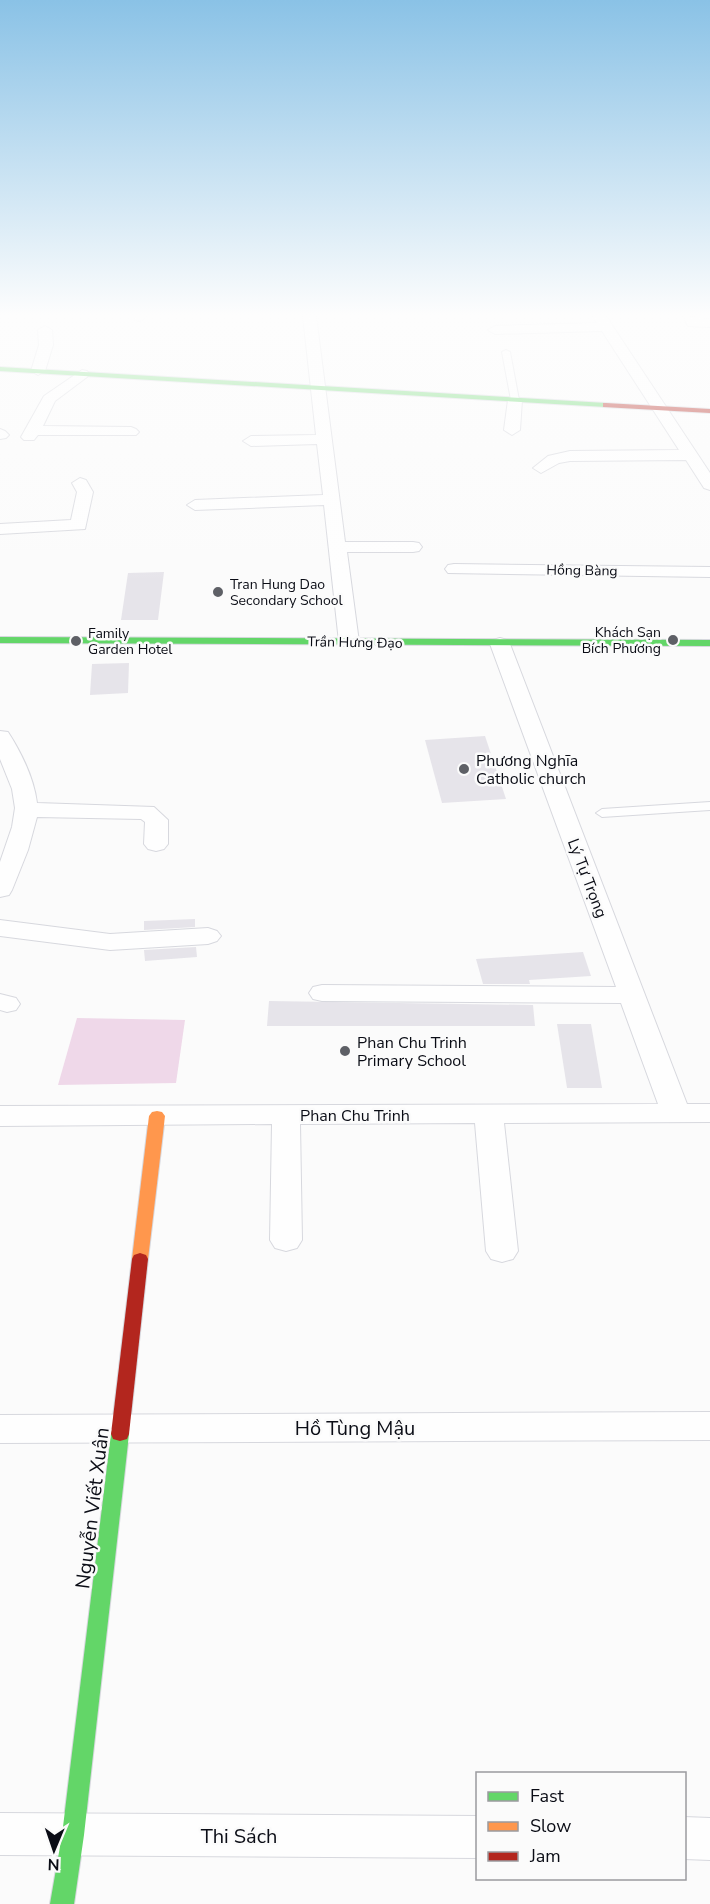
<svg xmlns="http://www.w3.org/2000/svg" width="710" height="1904" font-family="'Nunito Sans',sans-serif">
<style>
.green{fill:#efd8e9}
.building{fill:#e6e4ea}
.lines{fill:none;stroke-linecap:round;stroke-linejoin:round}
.lane-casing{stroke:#d7d8de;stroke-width:2}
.street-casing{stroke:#d7d8de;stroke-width:2}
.fast-casing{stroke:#d7d8de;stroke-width:2}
.slow-casing{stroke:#d7d8de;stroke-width:2}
.jam-casing{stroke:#d7d8de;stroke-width:2}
.lane{fill:#fefefe;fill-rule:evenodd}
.street{fill:#fefefe;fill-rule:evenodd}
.fast{fill:#63d668;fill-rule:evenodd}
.slow{fill:#ff974d;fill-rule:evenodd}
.jam{fill:#b3261e;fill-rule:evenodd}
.poi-dot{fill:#5e6066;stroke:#fbfbfb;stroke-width:2}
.labels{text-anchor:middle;stroke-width:5;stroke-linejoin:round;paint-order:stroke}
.far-street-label{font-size:14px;fill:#0a0c15;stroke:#fbfbfb}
.far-poi-label{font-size:14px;fill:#0a0c15;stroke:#fbfbfb;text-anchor:start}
.poi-label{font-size:16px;fill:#0a0c15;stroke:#fbfbfb;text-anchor:start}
.street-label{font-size:16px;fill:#0a0c15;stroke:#fbfbfb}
.near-street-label{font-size:20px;fill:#0a0c15;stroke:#fbfbfb}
</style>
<rect width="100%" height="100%" fill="#fbfbfb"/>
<path class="green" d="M77,1018l108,2 -9,63 -118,2z"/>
<g class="building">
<path d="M164,572l-6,48h-37l7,-47z"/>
<path d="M129,663l-1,30 -38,2 2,-31z"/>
<path d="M485,736l21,63 -64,4 -17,-63z"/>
<path d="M195,919v8l-51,3v-9z"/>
<path d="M196,947l1,10 -52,4 -1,-11z"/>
<path d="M583,952l8,24 -62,4 1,4h-47l-7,-25z"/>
<path d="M269,1001l264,4 2,21h-268z"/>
<path d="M557,1024h34l11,64h-35z"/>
</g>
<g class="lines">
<defs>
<g id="lane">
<path d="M506,350l4,2 9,48 -4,2 -4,-2 -9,-48z"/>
<path d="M710,802v8l-108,7 -6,-4 6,-4z"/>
</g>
<g id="street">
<path d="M134,316h12l1,1 -7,4 -5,-1z"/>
<path d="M303,316h13l29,226h68l6,1 3,4 -3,4 -6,1h-66l12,90 -3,4h-14l-3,-4 -15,-137 -129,5 -8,-5 8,-5 128,-5 -6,-51 -66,2 -8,-5 8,-5 65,-1z"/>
<path d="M593,316h13l104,157v17l-6,-2 -18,-28 -116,1 -11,2 -18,10 -8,-5 15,-12 22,-5 109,-1 -77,-119 -107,3 -7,-4 7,-4 102,-3z"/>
<path d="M683,316l27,3v8l-22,-1z"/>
<path d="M45,326l7,4 1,15 -8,26 -7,4 -7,-4 8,-26 -1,-15z"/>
<path d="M82,370l5,1 2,3 -2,3 -32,24 -12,25 88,1 5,2 3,3 -3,3h-98l-4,5h-10l-3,-3 23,-41z"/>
<path d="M515,396l7,4 -2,30 -8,5 -8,-5 4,-30z"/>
<path d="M0,429l5,2 4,4 -3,3 -6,1z"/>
<path d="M80,478l6,2 7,12 -8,37 -85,5v-10l71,-4 6,-28 -5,-9z"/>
<path d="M454,564l256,3v10l-262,-4 -3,-4 3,-4z"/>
<path d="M500,638l7,2 3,4 177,460h23v18l-206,1 14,128 -5,8 -11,3 -11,-3 -5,-8 -11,-128 -175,1 2,116 -5,8 -11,3 -11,-3 -5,-8 2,-116 -272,2v-20l658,-2 -37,-101 -299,-2 -9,-2 -4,-6 4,-6 9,-2 294,2 -126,-343 3,-4z"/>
<path d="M0,731l8,1c13,20 26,47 29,71l117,4 14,13v24l-4,5 -8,2 -8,-2 -4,-5 1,-22 -4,-3 -104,-2 -9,33 -16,40 -3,5 -9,2v-35l12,-35 3,-19 -3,-19 -12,-30z"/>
<path d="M0,920l110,14 98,-6 9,3 4,5 -4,5 -9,3 -98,6 -110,-14z"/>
<path d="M0,994l16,4 4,6 -4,6 -9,2 -7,-2z"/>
<path d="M710,1412v28l-710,3v-28z"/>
<path d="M0,1813l478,3v42l-478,-3z"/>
<path d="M684,1817l26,1v42l-26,-1z"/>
</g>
<g id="fast">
<path d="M0,367l606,36 4,2 -4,2 -606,-36z"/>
<path d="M0,637l710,3v6l-710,-3z"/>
<path d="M120,1427l7,2 2,5 -45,401 -10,69h-24l12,-69 49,-401 2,-5z"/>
</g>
<path id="slow" d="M157,1111l5,1 3,4 -17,143 -2,4 -6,2 -6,-2 -2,-4 17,-143 3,-4z"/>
<g id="jam">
<path d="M606,403l104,6v4l-107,-6v-4z"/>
<path d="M140,1253l6,2 2,4 -19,175 -2,5 -7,2 -7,-2 -2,-5 21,-175 2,-4z"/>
</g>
</defs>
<use href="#lane" class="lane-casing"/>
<use href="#street" class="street-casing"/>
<use href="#fast" class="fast-casing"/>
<use href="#slow" class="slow-casing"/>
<use href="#jam" class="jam-casing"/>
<use href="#lane" class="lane"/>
<use href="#street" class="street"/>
<use href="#fast" class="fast"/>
<use href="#slow" class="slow"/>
<use href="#jam" class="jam"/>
</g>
<linearGradient id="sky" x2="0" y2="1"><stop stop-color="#8ac2e6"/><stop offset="0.54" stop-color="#fdfdfd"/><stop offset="1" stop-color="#fdfdfd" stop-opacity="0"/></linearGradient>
<rect width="710" height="583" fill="url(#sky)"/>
<g class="poi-dot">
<circle cx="218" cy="592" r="6"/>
<circle cx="673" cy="640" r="6"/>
<circle cx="76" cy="641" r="6"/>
<circle cx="464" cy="769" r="6"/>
<circle cx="345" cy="1051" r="6"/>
</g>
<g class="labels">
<g class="far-street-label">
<text transform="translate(582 570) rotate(1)" y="5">Hồng Bàng</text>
<text transform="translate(355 642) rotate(1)" y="5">Trần Hưng Đạo</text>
</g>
<g class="far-poi-label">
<text x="230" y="589">Tran Hung Dao<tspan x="230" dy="16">Secondary School</tspan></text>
<text x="661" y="637" text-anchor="end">Khách Sạn<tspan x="661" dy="16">Bích Phương</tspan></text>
<text x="88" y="638">Family<tspan x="88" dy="16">Garden Hotel</tspan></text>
</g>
<g class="poi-label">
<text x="476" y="766">Phương Nghĩa<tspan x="476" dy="18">Catholic church</tspan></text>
<text x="357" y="1048">Phan Chu Trinh<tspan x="357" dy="18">Primary School</tspan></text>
</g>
<g class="street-label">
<text transform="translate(588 878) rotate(69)" y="6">Lý Tự Trọng</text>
<text x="355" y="1121">Phan Chu Trinh</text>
</g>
<g class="near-street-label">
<text x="355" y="1435">Hồ Tùng Mậu</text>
<text transform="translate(92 1508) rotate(-83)" y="7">Nguyễn Viết Xuân</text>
<text x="239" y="1843">Thi Sách</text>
</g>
</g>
<rect x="476" y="1772" width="210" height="108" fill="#fbfbfb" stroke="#9b9b9f" stroke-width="1.5"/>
<rect x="488" y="1792" width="30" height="9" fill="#63d668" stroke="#9b9b9f" stroke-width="1.5"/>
<text x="530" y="1802" font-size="18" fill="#0a0c15">Fast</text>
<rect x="488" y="1822" width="30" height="9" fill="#ff974d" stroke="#9b9b9f" stroke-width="1.5"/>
<text x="530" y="1832" font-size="18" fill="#0a0c15">Slow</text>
<rect x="488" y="1852" width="30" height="9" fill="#b3261e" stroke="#9b9b9f" stroke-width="1.5"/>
<text x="530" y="1862" font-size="18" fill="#0a0c15">Jam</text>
<g transform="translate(54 1850) rotate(182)" stroke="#fbfbfb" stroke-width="4.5" paint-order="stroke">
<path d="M0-4.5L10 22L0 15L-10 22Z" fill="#0a0c15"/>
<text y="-9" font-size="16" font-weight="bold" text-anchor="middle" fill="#0a0c15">N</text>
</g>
</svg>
